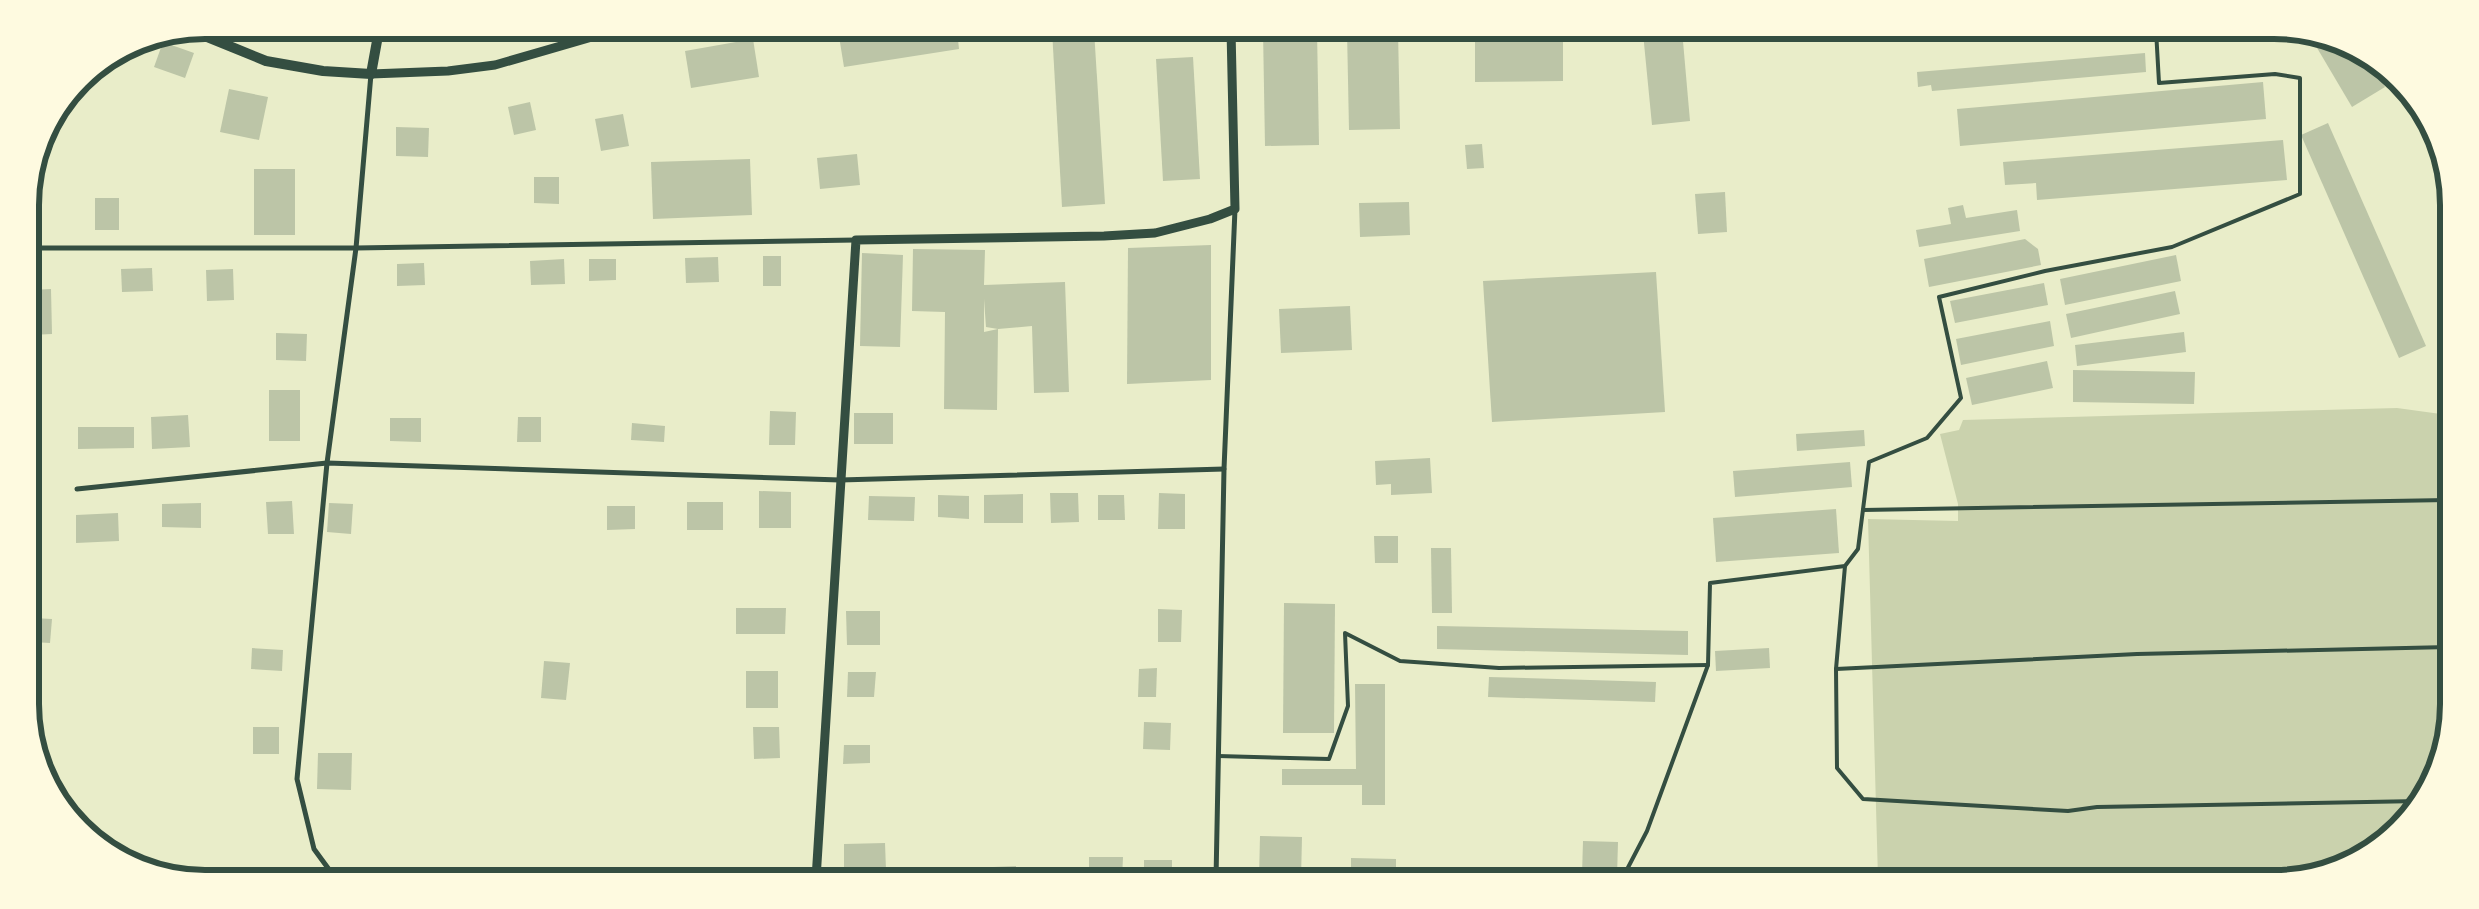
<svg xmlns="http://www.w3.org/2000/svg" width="2479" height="909" font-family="Georgia,serif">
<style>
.green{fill:#cad2ad}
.building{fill:#bcc5a7;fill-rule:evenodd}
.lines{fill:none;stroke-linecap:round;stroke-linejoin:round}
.service{stroke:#344e41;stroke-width:4}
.minor{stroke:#344e41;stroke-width:5}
.tertiary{stroke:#344e41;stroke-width:9}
.secondary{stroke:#344e41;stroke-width:10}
.rim{fill:none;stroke:#344e41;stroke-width:6}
</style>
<rect width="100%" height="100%" fill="#e9edc9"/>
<path class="green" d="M2397,408l51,7 1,289 -9,56 -21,41 -38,42 -40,23 -56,13h-407l-10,-360 90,2v-17l-18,-70 19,-4 4,-10z"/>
<g class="building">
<path d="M838,30h119l2,19 -115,18z"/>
<path d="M1052,30h42l11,174 -43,3z"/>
<path d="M1263,30h54l2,115 -54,1z"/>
<path d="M1347,30h51l2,99 -51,1z"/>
<path d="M1475,30h88v51l-88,1z"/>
<path d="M1682,30l8,91 -38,4 -9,-92z"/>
<path d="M2310,36l20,3 43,29 12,19 -33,20z"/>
<path d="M753,39l6,38 -68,11 -6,-37z"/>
<path d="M163,42l31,11 -9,25 -31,-11z"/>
<path d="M2145,53l1,19 -214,19 -1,-6 -13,2 -1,-15z"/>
<path d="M1193,57l7,122 -37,2 -7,-122z"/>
<path d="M2263,82l3,37 -306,27 -3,-37z"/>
<path d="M229,89l39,8 -9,43 -39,-8z"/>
<path d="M530,102l6,28 -22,5 -6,-28z"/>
<path d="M623,114l6,32 -28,5 -6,-32z"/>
<path d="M2328,123l98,223 -27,12 -98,-223z"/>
<path d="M396,127l33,1 -1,29 -32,-1z"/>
<path d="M2283,140l4,40 -250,20 -1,-17 -31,2 -2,-23z"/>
<path d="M1482,144l2,24 -17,1 -2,-24z"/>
<path d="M857,154l3,31 -40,4 -3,-31z"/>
<path d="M750,159l2,56 -99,4 -2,-57z"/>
<rect x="254" y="169" width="41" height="66"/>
<path d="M534,177h25v27l-25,-1z"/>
<path d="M1725,192l2,40 -29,2 -3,-40z"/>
<rect x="95" y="198" width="24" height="32"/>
<path d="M1409,202l1,33 -50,2 -1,-34z"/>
<path d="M1963,205l3,13 51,-8 3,21 -101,16 -3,-17 35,-6 -3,-16z"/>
<path d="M2025,239l13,10 3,16 -112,22 -5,-28z"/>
<path d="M1211,245v135l-84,4 1,-136z"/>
<path d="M913,249l72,1 -1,35 81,-3 4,110 -35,1 -2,-67 -34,3 -1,81 -53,-1 1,-97 -33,-1zM984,299l2,28 12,2 -14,3z"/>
<path d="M862,253l41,2 -3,92 -40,-1z"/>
<path d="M2176,255l5,26 -116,24 -5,-26z"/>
<rect x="763" y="256" width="18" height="30"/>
<path d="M718,257l1,25 -33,1 -1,-25z"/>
<path d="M564,259l1,25 -34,1 -1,-24z"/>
<path d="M589,259h27v21l-27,1z"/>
<path d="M424,263l1,22 -28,1v-22z"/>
<path d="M152,268l1,23 -31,1 -1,-23z"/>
<path d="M233,269l1,31 -27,1 -1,-31z"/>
<path d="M1656,272l9,140 -173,10 -9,-141z"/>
<path d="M2044,283l4,22 -93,18 -5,-22z"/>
<path d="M51,289l1,45 -21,1v-45z"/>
<path d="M2175,291l5,23 -109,24 -5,-24z"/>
<path d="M1350,306l2,44 -71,3 -2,-44z"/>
<path d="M2050,321l4,25 -93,19 -5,-26z"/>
<path d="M2184,332l2,20 -109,14 -2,-21z"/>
<path d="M276,333l31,1 -1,27 -30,-1z"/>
<path d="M2047,361l6,27 -81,17 -6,-27z"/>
<path d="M2073,370l122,2 -1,32 -121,-2z"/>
<rect x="269" y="390" width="31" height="51"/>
<path d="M770,411l26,1 -1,33h-26z"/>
<rect x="854" y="413" width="39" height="31"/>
<path d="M188,415l2,32 -38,2 -1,-32z"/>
<path d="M518,417h23v25h-24z"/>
<path d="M390,418h31v24l-31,-1z"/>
<path d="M632,423l33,3 -1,16 -33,-2z"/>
<path d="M78,427h56v21l-56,1z"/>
<path d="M1864,430l1,16 -68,5 -1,-17z"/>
<path d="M1430,458l2,35 -41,2v-11l-15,1 -1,-24z"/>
<path d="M1850,462l2,25 -117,10 -2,-26z"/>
<path d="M759,491l32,1v36h-32z"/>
<path d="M1050,493h28l1,29 -28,1z"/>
<path d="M1159,493l26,1v35h-27z"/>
<path d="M1023,494v29h-39v-28z"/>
<path d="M938,495l31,1v23l-31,-2z"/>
<path d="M1098,495h26l1,25h-27z"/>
<path d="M869,496l46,1 -1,24 -46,-1z"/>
<path d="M292,501l2,33h-26l-2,-32z"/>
<rect x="687" y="502" width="36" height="28"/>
<path d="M201,503v25l-39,-1v-23z"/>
<path d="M329,503l24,1 -2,30 -24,-2z"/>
<path d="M607,506h28v23l-28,1z"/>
<path d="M1836,509l3,44 -123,9 -3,-44z"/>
<path d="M118,513l1,28 -43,2v-28z"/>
<path d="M1374,536h24v27h-23z"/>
<path d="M1431,548h20l1,65h-20z"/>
<path d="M1284,603l51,1 -1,129h-51z"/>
<path d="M736,608h50l-1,26h-49z"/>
<path d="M1158,609l24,1 -1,32h-23z"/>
<path d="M846,611h34v34h-33z"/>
<path d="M33,618l19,1 -2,24 -17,-1z"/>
<path d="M1437,626l251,5v24l-251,-6z"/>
<path d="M252,648l31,2 -1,21 -31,-2z"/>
<path d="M1769,648l1,20 -54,3 -1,-20z"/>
<path d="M544,661l26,2 -4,37 -25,-2z"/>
<path d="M1157,668l-1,29h-18l1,-28z"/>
<rect x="746" y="671" width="32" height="37"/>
<path d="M848,672h28l-2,25h-27z"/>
<path d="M1489,677l167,5 -1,20 -167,-5z"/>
<path d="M1355,684h30v121h-23v-20h-80v-16h74z"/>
<path d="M1144,722l27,1 -1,27 -27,-1z"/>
<rect x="253" y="727" width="26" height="27"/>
<path d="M753,727h26l1,31 -26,1z"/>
<path d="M844,745h26v18l-27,1z"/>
<path d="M318,753h34l-1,37 -34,-1z"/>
<path d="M1260,836l42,1 -1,42h-42z"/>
<path d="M1583,841l35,1 -1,34 -35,-1z"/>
<path d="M885,843l1,27 -42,1v-27z"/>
<path d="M1089,857h34l-1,22h-33z"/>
<path d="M1351,858l45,1v20h-45z"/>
<rect x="1144" y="860" width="28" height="19"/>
<path d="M1016,866v13h-23v-12z"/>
<path d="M663,867l49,3v9h-50z"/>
<path d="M928,868h22v11h-21z"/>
<path d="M1047,868l20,1 -1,10h-20z"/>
<path d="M383,871l32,5 -1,3h-33z"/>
<path d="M480,871l27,3 -1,5h-27z"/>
<path d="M778,871v8h-38v-7z"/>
<path d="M605,872l36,3v4h-37z"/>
</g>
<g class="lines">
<g class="service">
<path d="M1863,510l585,-10"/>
<path d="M1845,566l-9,103 301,-15 312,-7"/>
<path d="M1836,669l1,99 26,31 205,12 29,-4 323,-6"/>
<path d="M1218,756l111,3 19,-53 -3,-73 55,28 99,7 209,-3"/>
<path d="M1622,879l25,-48 61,-166 2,-82 135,-17 13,-17 11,-87 58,-24 34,-40 -22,-101 106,-26 127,-24 128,-53v-116l-25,-4 -116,9 -3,-53"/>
</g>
<g class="minor">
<path d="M31,248h325l500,-8"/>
<path d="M77,489l250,-26 513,17 384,-11"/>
<path d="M336,879l-22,-30 -17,-70 30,-316 29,-215 15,-174"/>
<path d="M1216,879l8,-410 11,-260"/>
</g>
<g class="tertiary">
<path d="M371,74l77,-3 47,-6 121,-35"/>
<path d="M816,879l40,-639 248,-4 51,-3 55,-14 25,-10 -4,-179"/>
</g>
<path class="secondary" d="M195,32l71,29 57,10 48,3 8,-44"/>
</g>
<path d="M0 0H2479V909H0ZM205 39H2274A166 166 0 0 1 2440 205V704A166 166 0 0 1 2274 870H205A166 166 0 0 1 39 704V205A166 166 0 0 1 205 39Z" fill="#fefae0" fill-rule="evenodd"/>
<path class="rim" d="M205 39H2274A166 166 0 0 1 2440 205V704A166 166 0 0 1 2274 870H205A166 166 0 0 1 39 704V205A166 166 0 0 1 205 39Z"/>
</svg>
